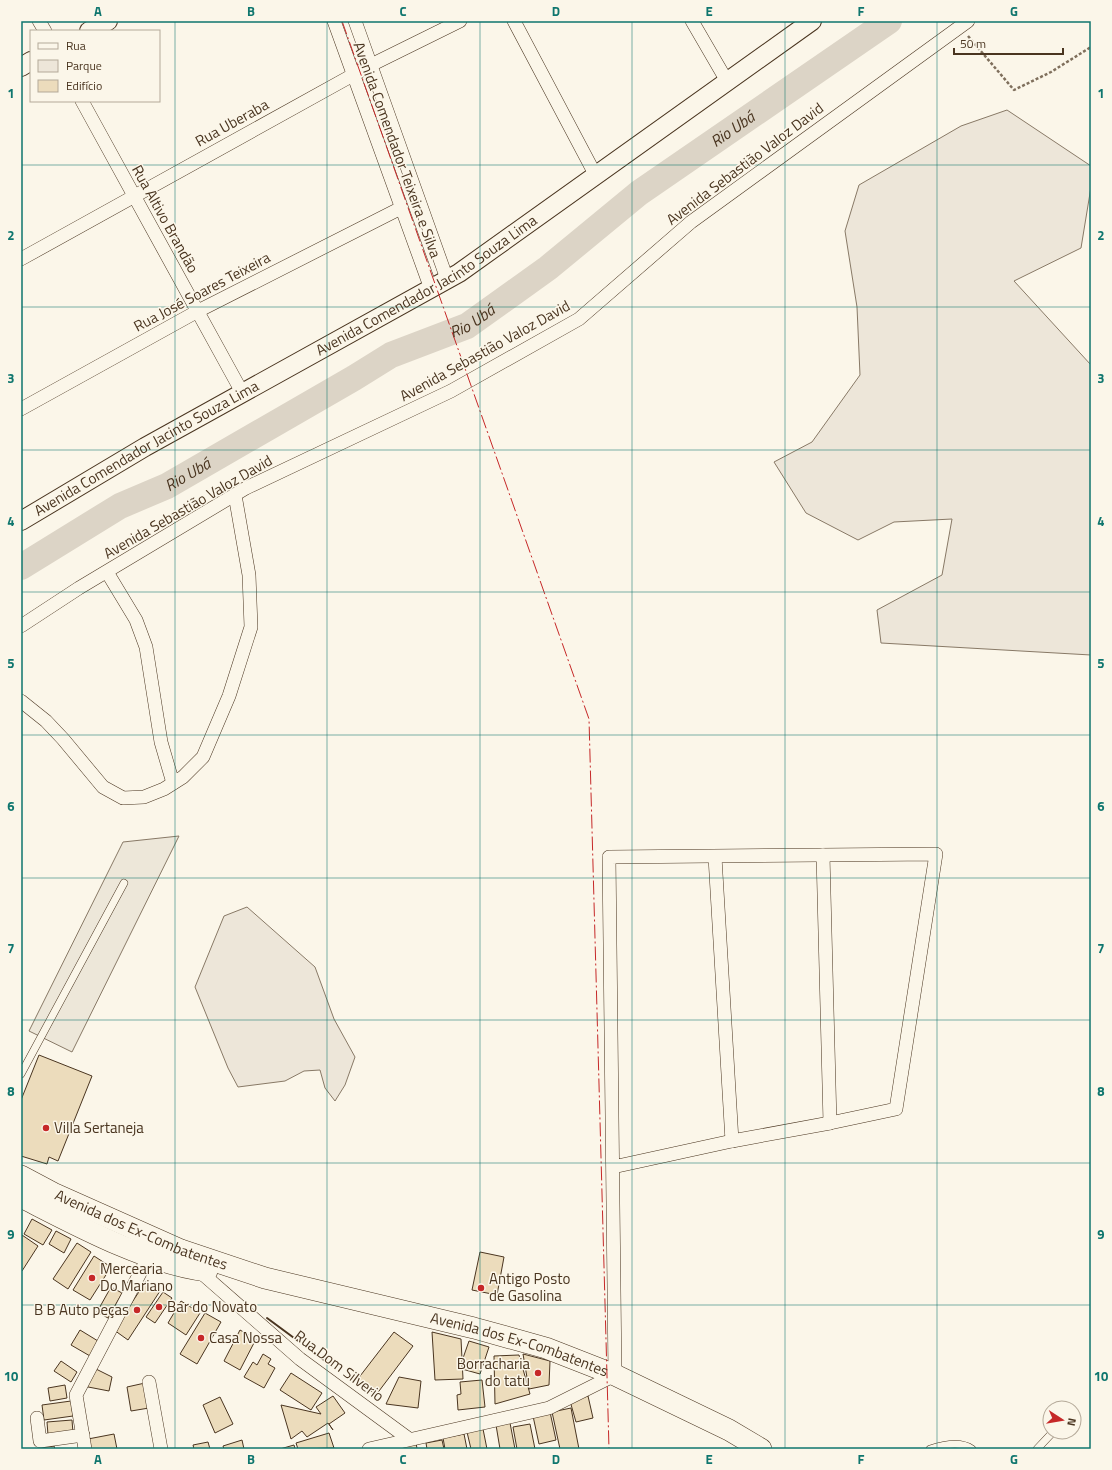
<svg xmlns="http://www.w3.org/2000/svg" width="1112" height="1470" font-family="'Titillium Web',sans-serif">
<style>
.green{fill:#ede6d9;stroke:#887966}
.parking{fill:#ede7d9;stroke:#887966}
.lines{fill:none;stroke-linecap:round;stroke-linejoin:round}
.river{stroke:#dcd4c6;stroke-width:26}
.building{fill:#ecdcbc;stroke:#4a3520}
.lane-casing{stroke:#4a3520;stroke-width:8}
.street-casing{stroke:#4a3520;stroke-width:14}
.secondary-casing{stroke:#4a3520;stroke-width:20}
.primary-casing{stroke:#4a3520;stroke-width:22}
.path{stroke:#7f6f5c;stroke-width:2.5;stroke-dasharray:3 2;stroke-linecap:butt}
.lane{stroke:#fbf6e9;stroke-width:7}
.street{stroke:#fbf6e9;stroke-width:13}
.secondary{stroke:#fbf6e9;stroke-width:18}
.primary{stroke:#fbf6e9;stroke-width:21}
.wall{stroke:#4a3520;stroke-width:2}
.power{stroke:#c62828;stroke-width:1;stroke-dasharray:14 3 2 3;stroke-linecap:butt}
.grid{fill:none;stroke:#0f766e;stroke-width:1;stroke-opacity:0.55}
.poi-dot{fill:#c62828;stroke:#fbf6e9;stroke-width:1.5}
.labels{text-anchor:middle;stroke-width:3;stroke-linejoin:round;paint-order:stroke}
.street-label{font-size:15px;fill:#4a3520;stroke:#fbf6e9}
.poi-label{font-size:15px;fill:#4a3520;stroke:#fbf6e9;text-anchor:start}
.water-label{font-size:16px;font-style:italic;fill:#4a3520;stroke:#fbf6e9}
.neatline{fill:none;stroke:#0f766e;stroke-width:1.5}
.grid-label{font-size:13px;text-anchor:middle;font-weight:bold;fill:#0f766e}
</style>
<rect width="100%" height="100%" fill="#fbf6e9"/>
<g class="green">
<path d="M1007,110l84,56v21l-10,61 -67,33 77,84v290l-210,-12 -4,-33 65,-35 10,-56 -58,3 -36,18 -52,-27 -32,-51 38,-20 48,-67 -3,-68 -12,-76 14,-46 102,-59z"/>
<path d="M247,907l68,60 19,52 21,38 -10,28 -10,16 -10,-13 -5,-18 -16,1 -19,10 -47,6 -10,-19 -33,-81 29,-71z"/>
</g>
<path class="parking" d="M179,836l-107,216 -43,-21 94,-189z"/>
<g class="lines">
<path class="river" id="s1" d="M21,567l99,-61 47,-20 187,-108 37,-23 76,-29 81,-58 91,-75 250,-172"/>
</g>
<g class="building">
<path d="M39,1055l53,21 -34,85 -9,-4 -2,7 -26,-8v-56z"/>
<path d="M32,1219l20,11 -9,15 -19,-11z"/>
<path d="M56,1231l15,8 -7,14 -15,-9z"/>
<path d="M22,1235l16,11 -16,25 -1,-1z"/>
<path d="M77,1243l14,9 -23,37 -15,-10z"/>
<path d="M480,1252l24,5 -7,38 -25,-5z"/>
<path d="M94,1256l17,11 -21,33 -17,-10z"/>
<path d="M146,1281l14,10 -32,49 -14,-10z"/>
<path d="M111,1287l11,6 -14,25 -11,-6z"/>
<path d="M163,1292l9,6 -17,25 -9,-6z"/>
<path d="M181,1301l19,12 -14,22 -18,-12z"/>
<path d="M205,1313l16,9 -24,42 -17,-10z"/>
<path d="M80,1330l18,11 -8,15 -19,-11z"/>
<path d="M240,1330l16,9 -16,31 -16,-9z"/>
<path d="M394,1332l19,14 -37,49 -19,-15z"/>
<path d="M432,1332l29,7 2,40 -28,1z"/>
<path d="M469,1341l20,6 -9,27 -18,-5v-8z"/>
<path d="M263,1354l8,5 -3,5 7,4 -11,20 -20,-11 9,-15 4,3z"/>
<path d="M523,1354l27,7 -1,24 -20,4z"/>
<path d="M519,1355l11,39 -35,10 -1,-48z"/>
<path d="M61,1361l16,11 -6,10 -17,-11z"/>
<path d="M92,1367l20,10 -3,14 -26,-5z"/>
<path d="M291,1373l31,20 -11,17 -31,-20z"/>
<path d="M399,1377l22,4 -3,27 -32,-4z"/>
<path d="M482,1380l3,27 -27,3 -1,-15 4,-1 -1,-12z"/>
<path d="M145,1383l4,25 -18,3 -4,-24z"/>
<path d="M65,1385l2,13 -17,3 -2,-13z"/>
<path d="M333,1396l12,17 -16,11 4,6 -5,-7 -21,14 -5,-6 -11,8 -10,-34 40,9 -5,-7z"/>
<path d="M588,1396l5,22 -17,4 -6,-21z"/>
<path d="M220,1397l13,27 -18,9 -12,-28z"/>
<path d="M71,1401l2,15 -29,4 -2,-15z"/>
<path d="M571,1408l8,41h-19l-8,-37z"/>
<path d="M550,1412l6,28 -17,4 -6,-28z"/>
<path d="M72,1420l1,13 -25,2 -1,-13z"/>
<path d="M510,1423l5,26h-15l-4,-24z"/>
<path d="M530,1424l5,25h-18l-4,-22z"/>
<path d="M483,1429l4,20h-16l-4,-17z"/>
<path d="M329,1433l5,15 -36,1 -2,-6z"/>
<path d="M114,1434l3,15h-27l-2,-10z"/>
<path d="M464,1434l3,15h-22l-2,-11z"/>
<path d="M242,1440l2,9h-20l-1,-3z"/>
<path d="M442,1440l2,9h-17l-1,-6z"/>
<path d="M208,1442l2,7h-16l-1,-4z"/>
<path d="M416,1442l1,7h-17l-1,-3z"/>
<path d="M294,1445l1,4h-15z"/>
<path d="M54,1446l1,3h-21z"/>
</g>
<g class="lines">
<defs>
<g id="lane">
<path d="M21,1074l103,-191"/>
<path d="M930,1449c12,-4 31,-8 42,0"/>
<path d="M1037,1449l16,-17"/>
</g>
<g id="street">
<path d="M39,21l6,10"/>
<path d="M334,21l97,268"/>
<path d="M355,21l92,258"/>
<path d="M514,21l82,155"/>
<path d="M692,21l36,62"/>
<path d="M82,101l161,293"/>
<path d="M21,259l350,-194 89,-44"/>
<path d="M21,409l177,-98 203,-103"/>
<path d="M107,572l29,48 10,27 15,95 12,41"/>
<path d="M21,626l58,-38 167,-100 205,-97 128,-72 112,-97 277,-201"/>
<path d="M21,701l25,20 17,18 40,48 20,11 21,-1 20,-8 19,-12 20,-20 26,-61 22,-69 -2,-52 -14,-80"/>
<path d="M823,855l7,268"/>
<path d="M715,857l17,284"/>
<path d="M197,1269l103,90 109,80"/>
<path d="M149,1382l12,67"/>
<path d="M37,1418l3,23 43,-6"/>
<path d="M85,1449l-9,-54 73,-139"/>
<path d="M369,1449l180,-41 66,-33 -6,-518 327,-3 -40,255 -66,14 -98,18 -119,26"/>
</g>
<g id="secondary">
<path d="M89,31l19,-10"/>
<path d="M21,67l10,-6"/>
<path id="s2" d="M21,521l124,-74 314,-174 353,-252"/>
</g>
<g id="primary">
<path id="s3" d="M21,1176l32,17 128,57 84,28 209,50 72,20 69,27 114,55 32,19"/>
<path d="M21,1197c53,27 126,67 186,74"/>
</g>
</defs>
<use href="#lane" class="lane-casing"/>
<use href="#street" class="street-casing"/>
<use href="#secondary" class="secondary-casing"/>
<use href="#primary" class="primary-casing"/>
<path class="path" d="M968,36l46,54 37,-18 40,-25"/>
<use href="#lane" class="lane"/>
<use href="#street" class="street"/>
<use href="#secondary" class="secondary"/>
<use href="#primary" class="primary"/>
<path class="wall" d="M267,1318l65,48"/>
<path class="power" d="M342,21l247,698 20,730"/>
</g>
<path class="grid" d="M175,21v1428M327,21v1428M480,21v1428M632,21v1428M785,21v1428M937,21v1428M21,165h1070M21,307h1070M21,450h1070M21,592h1070M21,735h1070M21,878h1070M21,1020h1070M21,1163h1070M21,1305h1070"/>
<g class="poi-dot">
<circle cx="46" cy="1128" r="4"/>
<circle cx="92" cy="1278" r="4"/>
<circle cx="481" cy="1288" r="4"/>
<circle cx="159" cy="1307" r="4"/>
<circle cx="137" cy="1310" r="4"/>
<circle cx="201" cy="1338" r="4"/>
<circle cx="538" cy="1373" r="4"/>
</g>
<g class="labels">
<g class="street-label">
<text transform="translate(232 123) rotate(-29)" y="5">Rua Uberaba</text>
<text transform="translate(397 150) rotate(70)" y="5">Avenida Comendador Teixeira e Silva</text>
<text transform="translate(745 164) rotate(-37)" y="5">Avenida Sebastião Valoz David</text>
<text transform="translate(165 219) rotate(61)" y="5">Rua Altivo Brandão</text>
<text dy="5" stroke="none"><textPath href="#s2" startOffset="469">Avenida Comendador Jacinto Souza Lima</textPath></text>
<text transform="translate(202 292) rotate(-28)" y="5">Rua José Soares Teixeira</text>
<text transform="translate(485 351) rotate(-29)" y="5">Avenida Sebastião Valoz David</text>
<text dy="5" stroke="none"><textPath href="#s2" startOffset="145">Avenida Comendador Jacinto Souza Lima</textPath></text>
<text transform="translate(188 507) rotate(-30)" y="5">Avenida Sebastião Valoz David</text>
<text dy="5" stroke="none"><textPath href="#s3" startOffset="132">Avenida dos Ex-Combatentes</textPath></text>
<text dy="5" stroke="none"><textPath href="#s3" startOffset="528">Avenida dos Ex-Combatentes</textPath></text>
<text transform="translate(339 1366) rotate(37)" y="5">Rua Dom Silverio</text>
</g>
<g class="poi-label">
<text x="54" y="1133">Villa Sertaneja</text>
<text x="100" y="1274">Mercearia<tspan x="100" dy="17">Do Mariano</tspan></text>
<text x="489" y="1284">Antigo Posto<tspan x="489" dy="17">de Gasolina</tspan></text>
<text x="167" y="1312">Bar do Novato</text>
<text x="129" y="1315" text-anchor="end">B B Auto peças</text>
<text x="209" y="1343">Casa Nossa</text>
<text x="530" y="1369" text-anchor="end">Borracharia<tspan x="530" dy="17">do tatu</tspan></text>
</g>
<g class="water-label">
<text dy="6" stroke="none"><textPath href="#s1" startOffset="839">Rio Ubá</textPath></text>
<text dy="6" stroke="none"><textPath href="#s1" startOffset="515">Rio Ubá</textPath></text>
<text dy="6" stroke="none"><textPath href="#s1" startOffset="191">Rio Ubá</textPath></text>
</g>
</g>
<rect width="1112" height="1470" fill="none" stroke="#fbf6e9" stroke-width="44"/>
<rect x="30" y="30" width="130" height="72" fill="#fbf6e9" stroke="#b4a999"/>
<rect x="38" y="43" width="20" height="6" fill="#fbf6e9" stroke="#b4a999"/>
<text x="66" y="50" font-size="12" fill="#4a3520">Rua</text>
<rect x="38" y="60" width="20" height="12" fill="#ede6d9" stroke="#b4a999"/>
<text x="66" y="70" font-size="12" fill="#4a3520">Parque</text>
<rect x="38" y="80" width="20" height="12" fill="#ecdcbc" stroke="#b4a999"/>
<text x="66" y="90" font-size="12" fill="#4a3520">Edifício</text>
<g transform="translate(1062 1420) rotate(102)"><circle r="19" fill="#fbf6e9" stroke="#b4a999"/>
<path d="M0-3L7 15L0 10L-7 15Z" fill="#c62828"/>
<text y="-6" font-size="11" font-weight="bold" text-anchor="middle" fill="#4a3520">N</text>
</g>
<path d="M954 48v6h109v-6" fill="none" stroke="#4a3520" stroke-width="2"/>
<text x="960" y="48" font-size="12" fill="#4a3520" stroke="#fbf6e9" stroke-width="3" paint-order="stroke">50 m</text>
<rect x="22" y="22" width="1068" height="1426" class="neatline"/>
<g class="grid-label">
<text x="98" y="16">A</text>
<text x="251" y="16">B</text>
<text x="403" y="16">C</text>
<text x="556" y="16">D</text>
<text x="709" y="16">E</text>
<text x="861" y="16">F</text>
<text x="1014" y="16">G</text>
<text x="11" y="98">1</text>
<text x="1101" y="98">1</text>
<text x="11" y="240">2</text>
<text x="1101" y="240">2</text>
<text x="11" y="383">3</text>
<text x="1101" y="383">3</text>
<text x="11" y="526">4</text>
<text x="1101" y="526">4</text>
<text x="11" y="668">5</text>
<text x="1101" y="668">5</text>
<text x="11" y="811">6</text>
<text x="1101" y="811">6</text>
<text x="11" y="953">7</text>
<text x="1101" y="953">7</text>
<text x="11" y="1096">8</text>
<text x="1101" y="1096">8</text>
<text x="11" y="1239">9</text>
<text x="1101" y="1239">9</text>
<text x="11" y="1381">10</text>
<text x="1101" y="1381">10</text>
<text x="98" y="1464">A</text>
<text x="251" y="1464">B</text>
<text x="403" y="1464">C</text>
<text x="556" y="1464">D</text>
<text x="709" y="1464">E</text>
<text x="861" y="1464">F</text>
<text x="1014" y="1464">G</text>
</g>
</svg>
